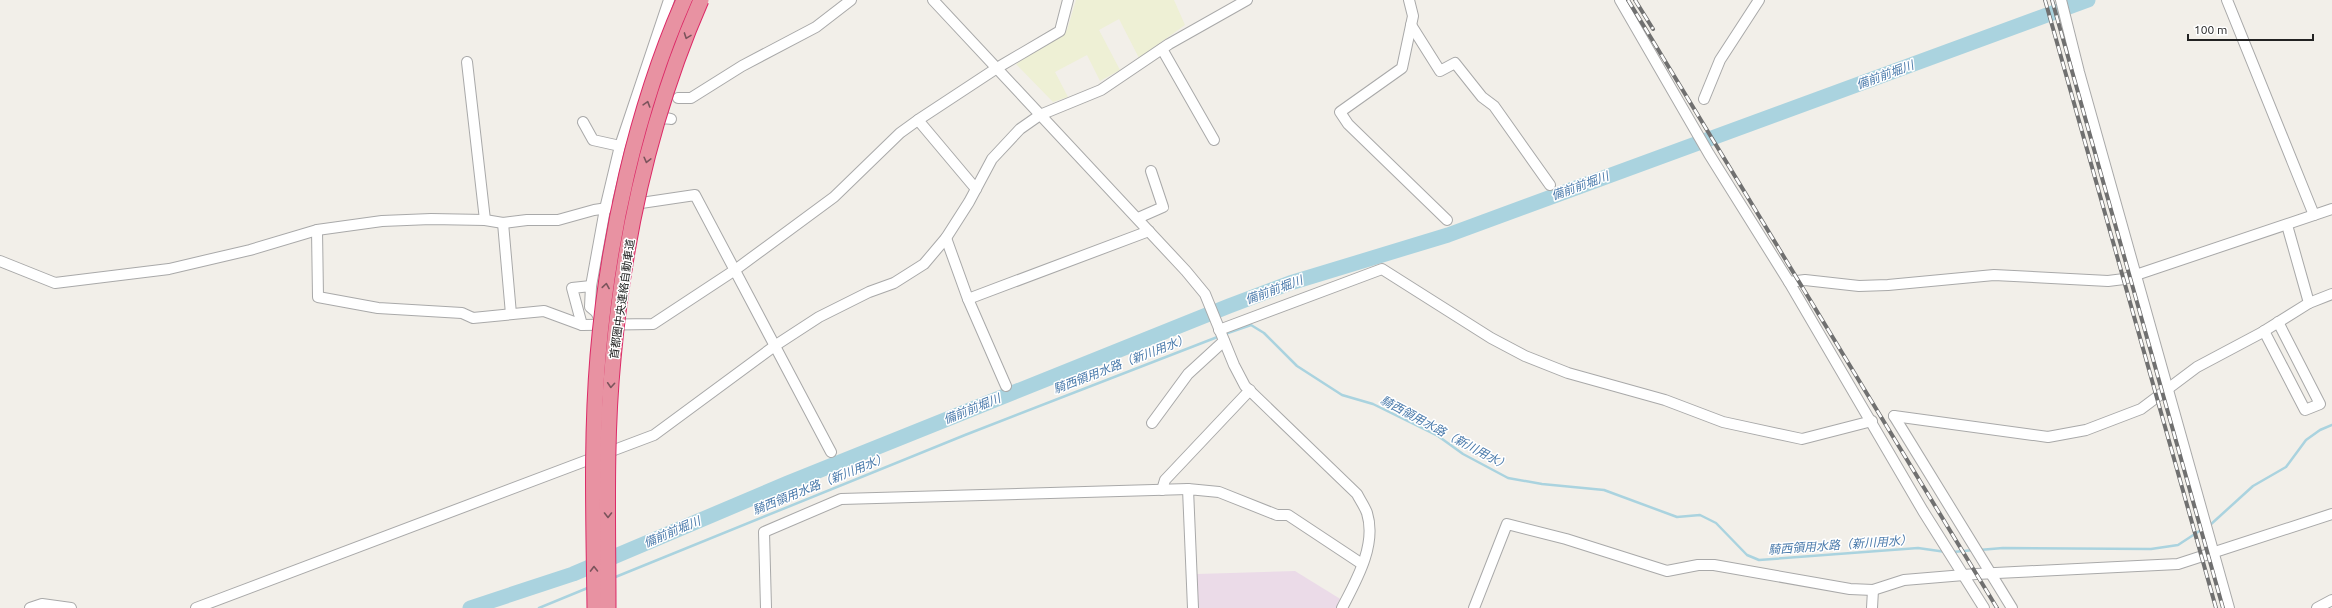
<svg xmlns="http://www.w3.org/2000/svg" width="2332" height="608" font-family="Ubuntu,'Noto Sans JP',sans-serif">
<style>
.industrial{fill:#ebdbe8}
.farmland{fill:#eef0d5}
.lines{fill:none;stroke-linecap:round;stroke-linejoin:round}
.stream{stroke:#aad3df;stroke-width:2.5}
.river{stroke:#aad3df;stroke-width:15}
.minor-casing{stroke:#a9a9a9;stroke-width:12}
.minor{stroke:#fff;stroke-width:10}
.rail-casing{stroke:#707070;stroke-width:4}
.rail{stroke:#fff;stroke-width:2.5;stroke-dasharray:8;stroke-linecap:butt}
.highway-bridge-casing{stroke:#dc2a67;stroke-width:17;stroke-linecap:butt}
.highway-bridge{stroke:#e892a2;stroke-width:15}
.oneway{stroke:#7b545c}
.labels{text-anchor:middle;stroke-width:3;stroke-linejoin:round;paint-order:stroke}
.street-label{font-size:11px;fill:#222;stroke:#fff}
.water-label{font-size:12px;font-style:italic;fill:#4a7aab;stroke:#fff}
</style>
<rect width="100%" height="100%" fill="#f2efe9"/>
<path class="industrial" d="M1295,571l47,29 -4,8h-140l-1,-34z"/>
<path class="farmland" d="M1076,0h98l11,25 -46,33 -20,-39 -20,11 21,40 -20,11 -13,-26 -32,17 13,25 -15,5 -37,-38 51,-34z"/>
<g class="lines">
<g class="stream">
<path d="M1225,334l26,-9 13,8 33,33 45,29 31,9 65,32 25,18 45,24 34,6 62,6 73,27 23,-2 16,8 31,32 12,5 159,-12 28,4"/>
<path d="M2209,526l44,-40 33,-19 20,-27 14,-10 12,-5"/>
<path d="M1979,550l24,-2 148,1 27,-4 26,-17"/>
<path d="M1953,552l21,-2"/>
<path d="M613,578l352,-143 255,-99"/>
<path d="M539,608l51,-21"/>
</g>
<path class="river" d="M470,608l103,-34 215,-91 441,-177 61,-23 158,-48 640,-235"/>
<defs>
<g id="minor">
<path d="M933,0l253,271 19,23 29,71 11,21 112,108c3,6 8,13 10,19 10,32 -11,68 -25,95"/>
<path d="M1409,0l4,16 -11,52 -62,44 8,12 99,96"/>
<path d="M1620,0l89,154 80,128 134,229 61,97"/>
<path d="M2061,0l18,72 150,536"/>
<path d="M2227,0l87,215"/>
<path d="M1411,25l29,46 15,-8 27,34 12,9 56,79"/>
<path d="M1162,49l52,91"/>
<path d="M467,62l18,158"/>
<path d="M678,98h13l51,-32 74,-39 35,-27"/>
<path d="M1704,99l16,-39 39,-60"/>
<path d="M583,122l10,18 27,6"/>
<path d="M636,137c13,-6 19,-22 35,-18"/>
<path d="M976,189l-58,-69 79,-52 63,-37 8,-31"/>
<path d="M1138,218l25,-11 -12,-36"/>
<path d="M503,223l8,91"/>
<path d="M317,230l1,67 60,11 84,5 11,5 71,-7 38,14 71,-1 82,-54 99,-73 66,-64 18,-13"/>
<path d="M946,238l22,61 38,87"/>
<path d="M0,261l55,22 114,-14 81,-19 67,-20 65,-9 49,-2 54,1 18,3 24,-3h31l36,-10 101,-15 136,257"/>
<path d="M1789,282l16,-2 54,6 29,-1 106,-10 114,6 16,-2 208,-70"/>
<path d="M591,286l14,-77 15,-63 49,-146"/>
<path d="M968,299l181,-68"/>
<path d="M2309,303l23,-9"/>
<path d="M582,325l-10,-37 19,-2 -1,21 6,5 5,9"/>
<path d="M1219,330l163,-61 109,69 34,18 43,17 97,27 58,22 79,17 70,-18"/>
<path d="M2264,331l41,79 15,-6 -42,-82"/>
<path d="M1894,416l154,21 38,-7 55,-21 56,-42 64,-34 48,-30 -22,-78"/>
<path d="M1894,416l118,192"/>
<path d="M1152,423l36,-49 36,-33"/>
<path d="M1162,490l3,-10 85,-90"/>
<path d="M30,608l12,-4 29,4"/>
<path d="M196,608l458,-173 122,-90 43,-28 50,-25 25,-9 30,-19 22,-26 23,-36 23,-43 28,-30 20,-14 61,-25 68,-46 78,-44"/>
<path d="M766,608l-2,-76 77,-33 347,-10"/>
<path d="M1193,608l-5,-119 31,3 58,23h11l74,49"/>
<path d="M1474,608l33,-84 59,15 101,32 31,-6h16l136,24 23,1 31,-10 72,-6 202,-10 154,-50"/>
<path d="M1872,608l1,-18"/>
<path d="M2317,608l15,-8"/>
</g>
</defs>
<use href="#minor" class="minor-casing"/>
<use href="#minor" class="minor"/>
<defs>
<g id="rail">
<path d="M1628,0l369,608"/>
<path d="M1635,0l18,29"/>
<path d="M2045,0l171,608"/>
<path d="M2052,0l171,608"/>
</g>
</defs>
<use href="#rail" class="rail-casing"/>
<use href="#rail" class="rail"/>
<defs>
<g id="highway-bridge">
<path d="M595,608c-1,-84 -4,-168 3,-252 10,-118 38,-247 86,-356"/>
<path d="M608,608c0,-83 -3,-166 5,-249 11,-122 39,-247 88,-359"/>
</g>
</defs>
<use href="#highway-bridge" class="highway-bridge-casing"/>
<use href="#highway-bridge" class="highway-bridge"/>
</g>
<defs><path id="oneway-chevron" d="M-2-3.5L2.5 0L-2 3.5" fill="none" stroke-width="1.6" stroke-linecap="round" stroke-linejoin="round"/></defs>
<g class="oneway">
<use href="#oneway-chevron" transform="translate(687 36) rotate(110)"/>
<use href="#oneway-chevron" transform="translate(647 104) rotate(-73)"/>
<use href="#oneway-chevron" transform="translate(647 160) rotate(104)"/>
<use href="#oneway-chevron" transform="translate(606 286) rotate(-81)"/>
<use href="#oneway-chevron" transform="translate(611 385) rotate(94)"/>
<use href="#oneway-chevron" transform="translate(608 515) rotate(90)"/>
<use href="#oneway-chevron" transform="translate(594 569) rotate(-91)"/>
</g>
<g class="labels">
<g class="street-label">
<text transform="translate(622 299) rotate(-82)" y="4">首都圏中央連絡自動車道</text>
</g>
<g class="water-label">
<text transform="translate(1885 75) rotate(-20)" y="4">備前前堀川</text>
<text transform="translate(1580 186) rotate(-20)" y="4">備前前堀川</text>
<text transform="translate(1274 290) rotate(-20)" y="4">備前前堀川</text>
<text transform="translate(1121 364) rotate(-21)" y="4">騎西領用水路（新川用水）</text>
<text transform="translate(972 409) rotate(-22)" y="4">備前前堀川</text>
<text transform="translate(1445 433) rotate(28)" y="4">騎西領用水路（新川用水）</text>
<text transform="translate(820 484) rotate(-22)" y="4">騎西領用水路（新川用水）</text>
<text transform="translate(672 532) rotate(-23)" y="4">備前前堀川</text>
<text transform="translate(1840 545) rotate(-4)" y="4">騎西領用水路（新川用水）</text>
</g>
</g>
<path d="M2188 34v6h125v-6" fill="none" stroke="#222222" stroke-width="2"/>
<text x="2194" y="34" font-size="12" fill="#222222" stroke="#ffffff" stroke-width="3" paint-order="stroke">100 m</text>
</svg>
